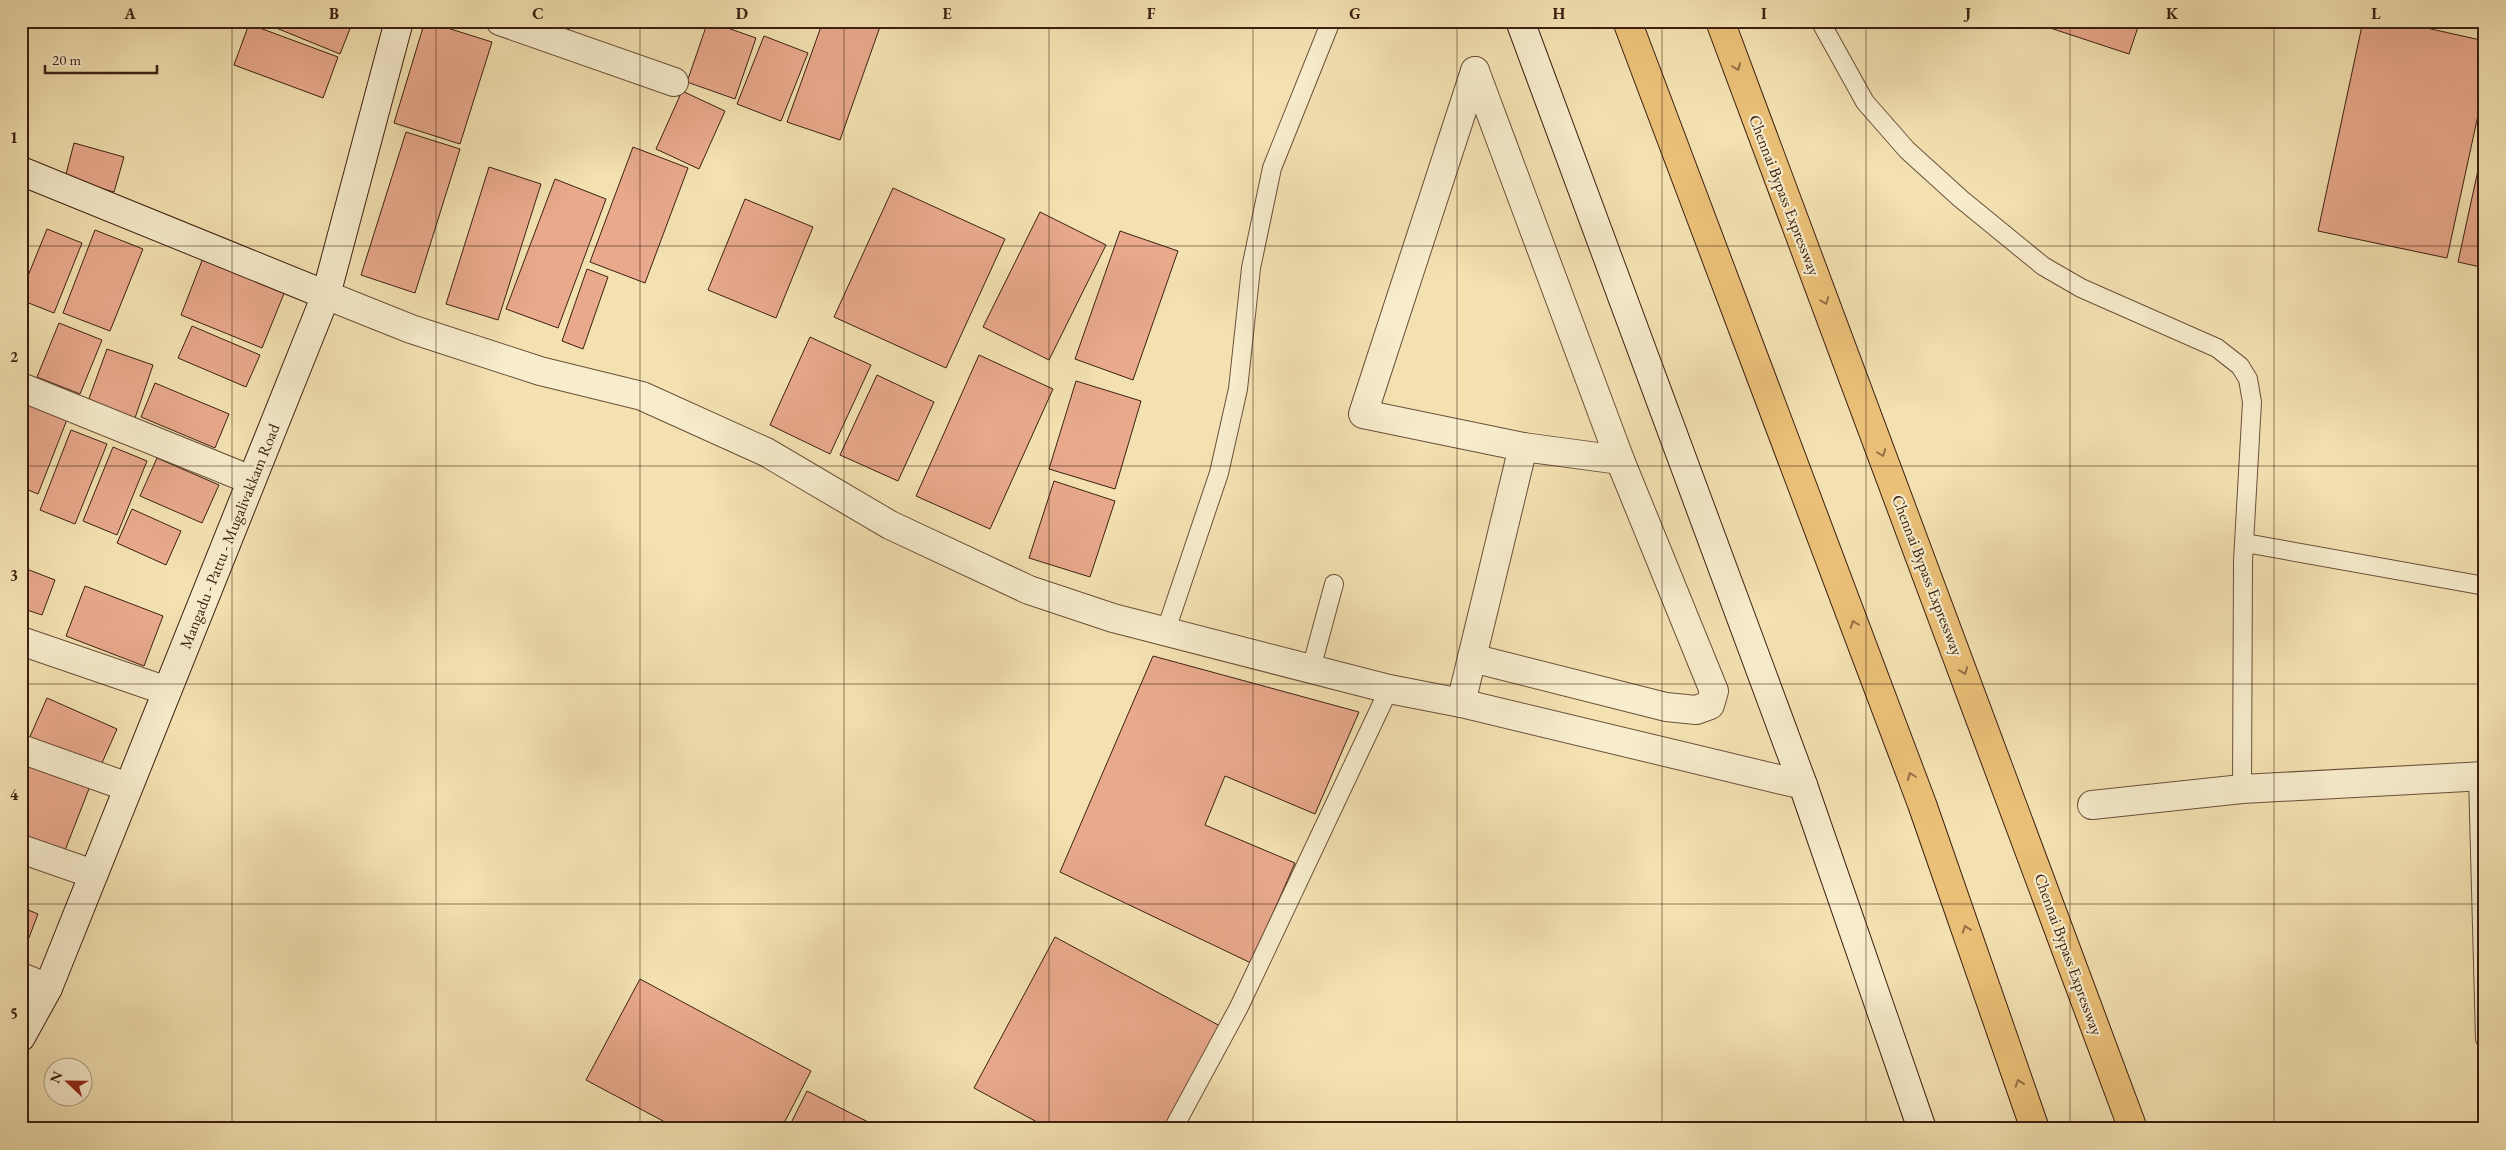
<svg xmlns="http://www.w3.org/2000/svg" width="2506" height="1150" font-family="'EB Garamond',serif">
<style>
.building{fill:#e8a98c;stroke:#3d2012}
.lines{fill:none;stroke-linecap:round;stroke-linejoin:round}
.lane-casing{stroke:#6a503a;stroke-width:20}
.street-casing{stroke:#6a503a;stroke-width:30}
.secondary-casing{stroke:#3d2012;stroke-width:30}
.highway-casing{stroke:#3d2012;stroke-width:30}
.lane{stroke:#f7eccc;stroke-width:18}
.street{stroke:#f7eccc;stroke-width:28}
.secondary{stroke:#f7eccc;stroke-width:28}
.highway{stroke:#eac078;stroke-width:28}
.oneway{stroke:#947045}
.grid{fill:none;stroke:#3d2012;stroke-width:1;stroke-opacity:0.55}
.labels{text-anchor:middle;stroke-width:4.5;stroke-linejoin:round;paint-order:stroke}
.street-label{font-size:16px;fill:#3d2012;stroke:#f7eccc}
.neatline{fill:none;stroke:#3d2012;stroke-width:2}
.grid-label{font-size:16px;text-anchor:middle;font-weight:bold;fill:#3d2012}
</style>
<rect width="100%" height="100%" fill="#f3e1b1"/>
<filter id="stains"><feTurbulence type="fractalNoise" baseFrequency=".004" numOctaves="4"/><feColorMatrix values="0 0 0 0 .2 0 0 0 0 .09 0 0 0 0 .02 0 0 0 .5 -.17"/></filter>
<radialGradient id="worn" r=".72"><stop offset=".6" stop-color="#630" stop-opacity="0"/><stop offset="1" stop-color="#630" stop-opacity=".3"/></radialGradient>
<g class="building">
<path d="M259,21h94l-13,33z"/>
<path d="M425,21l67,21 -32,102 -66,-21z"/>
<path d="M547,21h26l-4,9z"/>
<path d="M708,21l48,17 -21,61 -48,-17z"/>
<path d="M823,21h59l-42,119 -53,-18z"/>
<path d="M2029,21h111l-11,33z"/>
<path d="M2363,21h32l90,20v42l-38,175 -129,-27z"/>
<path d="M249,24l89,33 -15,41 -89,-33z"/>
<path d="M764,36l44,17 -27,68 -44,-17z"/>
<path d="M682,91l43,20 -26,58 -43,-20z"/>
<path d="M406,132l54,17 -45,144 -54,-18z"/>
<path d="M2485,138v130l-27,-6z"/>
<path d="M74,143l50,14 -10,35 -49,-14z"/>
<path d="M633,147l55,21 -43,115 -55,-21z"/>
<path d="M489,167l52,17 -43,136 -52,-16z"/>
<path d="M555,179l51,20 -48,129 -52,-19z"/>
<path d="M893,188l112,51 -59,129 -112,-51z"/>
<path d="M745,199l68,28 -37,91 -68,-28z"/>
<path d="M1040,212l66,33 -57,115 -66,-33z"/>
<path d="M47,229l35,14 -28,70 -33,-13v-7z"/>
<path d="M95,230l48,19 -33,82 -47,-18z"/>
<path d="M1120,231l58,20 -45,129 -58,-21z"/>
<path d="M203,258l82,33 -23,57 -81,-33z"/>
<path d="M587,269l21,8 -25,72 -21,-8z"/>
<path d="M59,323l43,17 -22,54 -43,-17z"/>
<path d="M192,326l68,29 -14,32 -68,-29z"/>
<path d="M810,337l61,28 -41,89 -60,-29z"/>
<path d="M107,349l46,16 -19,56 -47,-17z"/>
<path d="M979,355l74,34 -63,140 -74,-33z"/>
<path d="M877,375l57,27 -36,79 -58,-26z"/>
<path d="M1076,381l65,20 -26,88 -66,-20z"/>
<path d="M155,383l74,31 -14,34 -74,-31z"/>
<path d="M28,401l40,16 -30,77 -17,-7v-67z"/>
<path d="M71,430l36,14 -32,80 -35,-14z"/>
<path d="M113,447l34,14 -30,74 -34,-14z"/>
<path d="M157,458l62,27 -17,38 -62,-27z"/>
<path d="M1054,481l61,20 -25,76 -61,-19z"/>
<path d="M132,509l49,22 -15,34 -49,-22z"/>
<path d="M24,568l31,12 -13,35 -21,-7v-32z"/>
<path d="M85,586l78,30 -19,50 -78,-30z"/>
<path d="M1153,656l206,56 -44,102 -90,-38 -20,49 90,38 -44,100 -191,-91z"/>
<path d="M47,698l70,31 -19,43 -70,-31z"/>
<path d="M21,754l71,27 -28,72 -43,-17z"/>
<path d="M21,907l17,7 -16,42h-1z"/>
<path d="M1055,937l167,90 -55,102h-117l-76,-41z"/>
<path d="M640,979l171,92 -30,58h-103l-92,-49z"/>
<path d="M807,1091l75,38h-94z"/>
</g>
<g class="lines">
<defs>
<g id="lane">
<path d="M1820,21l45,81 42,48 54,49 82,67 38,22 136,60 23,18 8,13 4,23 -9,159 -1,228"/>
<path d="M2245,543l240,43"/>
<path d="M1165,633l54,-160 19,-84 13,-121 21,-100 59,-147"/>
<path d="M1311,669l23,-85"/>
<path d="M2478,777l7,262"/>
<path d="M1173,1129l66,-122 150,-318"/>
</g>
<g id="street">
<path d="M500,21l174,61"/>
<path d="M1475,71l-112,343 160,33"/>
<path d="M326,295l85,34 129,42 102,25 124,56 124,73 139,65 84,28 276,71 72,14 342,82"/>
<path d="M21,387l230,93"/>
<path d="M21,641l146,50"/>
<path d="M1472,658l194,49 30,3 14,-5 4,-14 -94,-231"/>
<path d="M1461,703l62,-256 97,13 -145,-389"/>
<path d="M21,749l107,38"/>
<path d="M2092,805l150,-16 243,-13"/>
<path d="M21,849l72,25"/>
<path d="M21,977l27,11"/>
</g>
<g id="secondary">
<path d="M1520,21l283,764 119,344"/>
<path d="M21,171l305,124"/>
<path d="M21,1037l27,-49 278,-693 73,-274"/>
</g>
<g id="highway">
<path d="M1627,21l295,783 113,325"/>
<path d="M1720,21l413,1108"/>
</g>
</defs>
<use href="#lane" class="lane-casing"/>
<use href="#street" class="street-casing"/>
<use href="#secondary" class="secondary-casing"/>
<use href="#highway" class="highway-casing"/>
<use href="#lane" class="lane"/>
<use href="#street" class="street"/>
<use href="#secondary" class="secondary"/>
<use href="#highway" class="highway"/>
</g>
<defs><path id="oneway-chevron" d="M-2-3.5L2.5 0L-2 3.5" fill="none" stroke-width="1.6" stroke-linecap="round" stroke-linejoin="round" transform="scale(1.25)"/></defs>
<g class="oneway">
<use href="#oneway-chevron" transform="translate(1737 67) rotate(69)"/>
<use href="#oneway-chevron" transform="translate(1825 301) rotate(69)"/>
<use href="#oneway-chevron" transform="translate(1882 453) rotate(69)"/>
<use href="#oneway-chevron" transform="translate(1854 624) rotate(-111)"/>
<use href="#oneway-chevron" transform="translate(1964 671) rotate(69)"/>
<use href="#oneway-chevron" transform="translate(1911 776) rotate(-111)"/>
<use href="#oneway-chevron" transform="translate(1966 929) rotate(-109)"/>
<use href="#oneway-chevron" transform="translate(2019 1083) rotate(-109)"/>
</g>
<path class="grid" d="M232,21v1108M436,21v1108M640,21v1108M844,21v1108M1049,21v1108M1253,21v1108M1457,21v1108M1662,21v1108M1866,21v1108M2070,21v1108M2274,21v1108M21,246h2464M21,466h2464M21,684h2464M21,904h2464"/>
<g class="labels">
<g class="street-label">
<text transform="translate(1785 195) rotate(69)" y="6">Chennai Bypass Expressway</text>
<text transform="translate(229 536) rotate(-68)" y="6">Mangadu - Pattu - Mugalivakkam Road</text>
<text transform="translate(1928 575) rotate(69)" y="6">Chennai Bypass Expressway</text>
<text transform="translate(2069 954) rotate(70)" y="6">Chennai Bypass Expressway</text>
</g>
</g>
<rect width="2506" height="1150" fill="none" stroke="#f3e1b1" stroke-width="55"/>
<g transform="translate(68 1082) rotate(292)"><circle r="24" fill="#f7eccc" stroke="#ad9a82"/>
<path d="M0-4L9 19L0 12L-9 19Z" fill="#8f2418"/>
<text y="-8" font-size="14" font-weight="bold" text-anchor="middle" fill="#3d2012">N</text>
</g>
<path d="M45 65v8h112v-8" fill="none" stroke="#3d2012" stroke-width="2.5"/>
<text x="52" y="65" font-size="15" fill="#3d2012" stroke="#f7eccc" stroke-width="4" paint-order="stroke">20 m</text>
<rect x="28" y="28" width="2450" height="1094" class="neatline"/>
<g class="grid-label">
<text x="130" y="19">A</text>
<text x="334" y="19">B</text>
<text x="538" y="19">C</text>
<text x="742" y="19">D</text>
<text x="947" y="19">E</text>
<text x="1151" y="19">F</text>
<text x="1355" y="19">G</text>
<text x="1559" y="19">H</text>
<text x="1764" y="19">I</text>
<text x="1968" y="19">J</text>
<text x="2172" y="19">K</text>
<text x="2376" y="19">L</text>
<text x="14" y="143">1</text>
<text x="14" y="362">2</text>
<text x="14" y="581">3</text>
<text x="14" y="800">4</text>
<text x="14" y="1019">5</text>
</g>
<rect width="100%" height="100%" filter="url(#stains)"/>
<rect width="100%" height="100%" fill="url(#worn)"/>
</svg>
